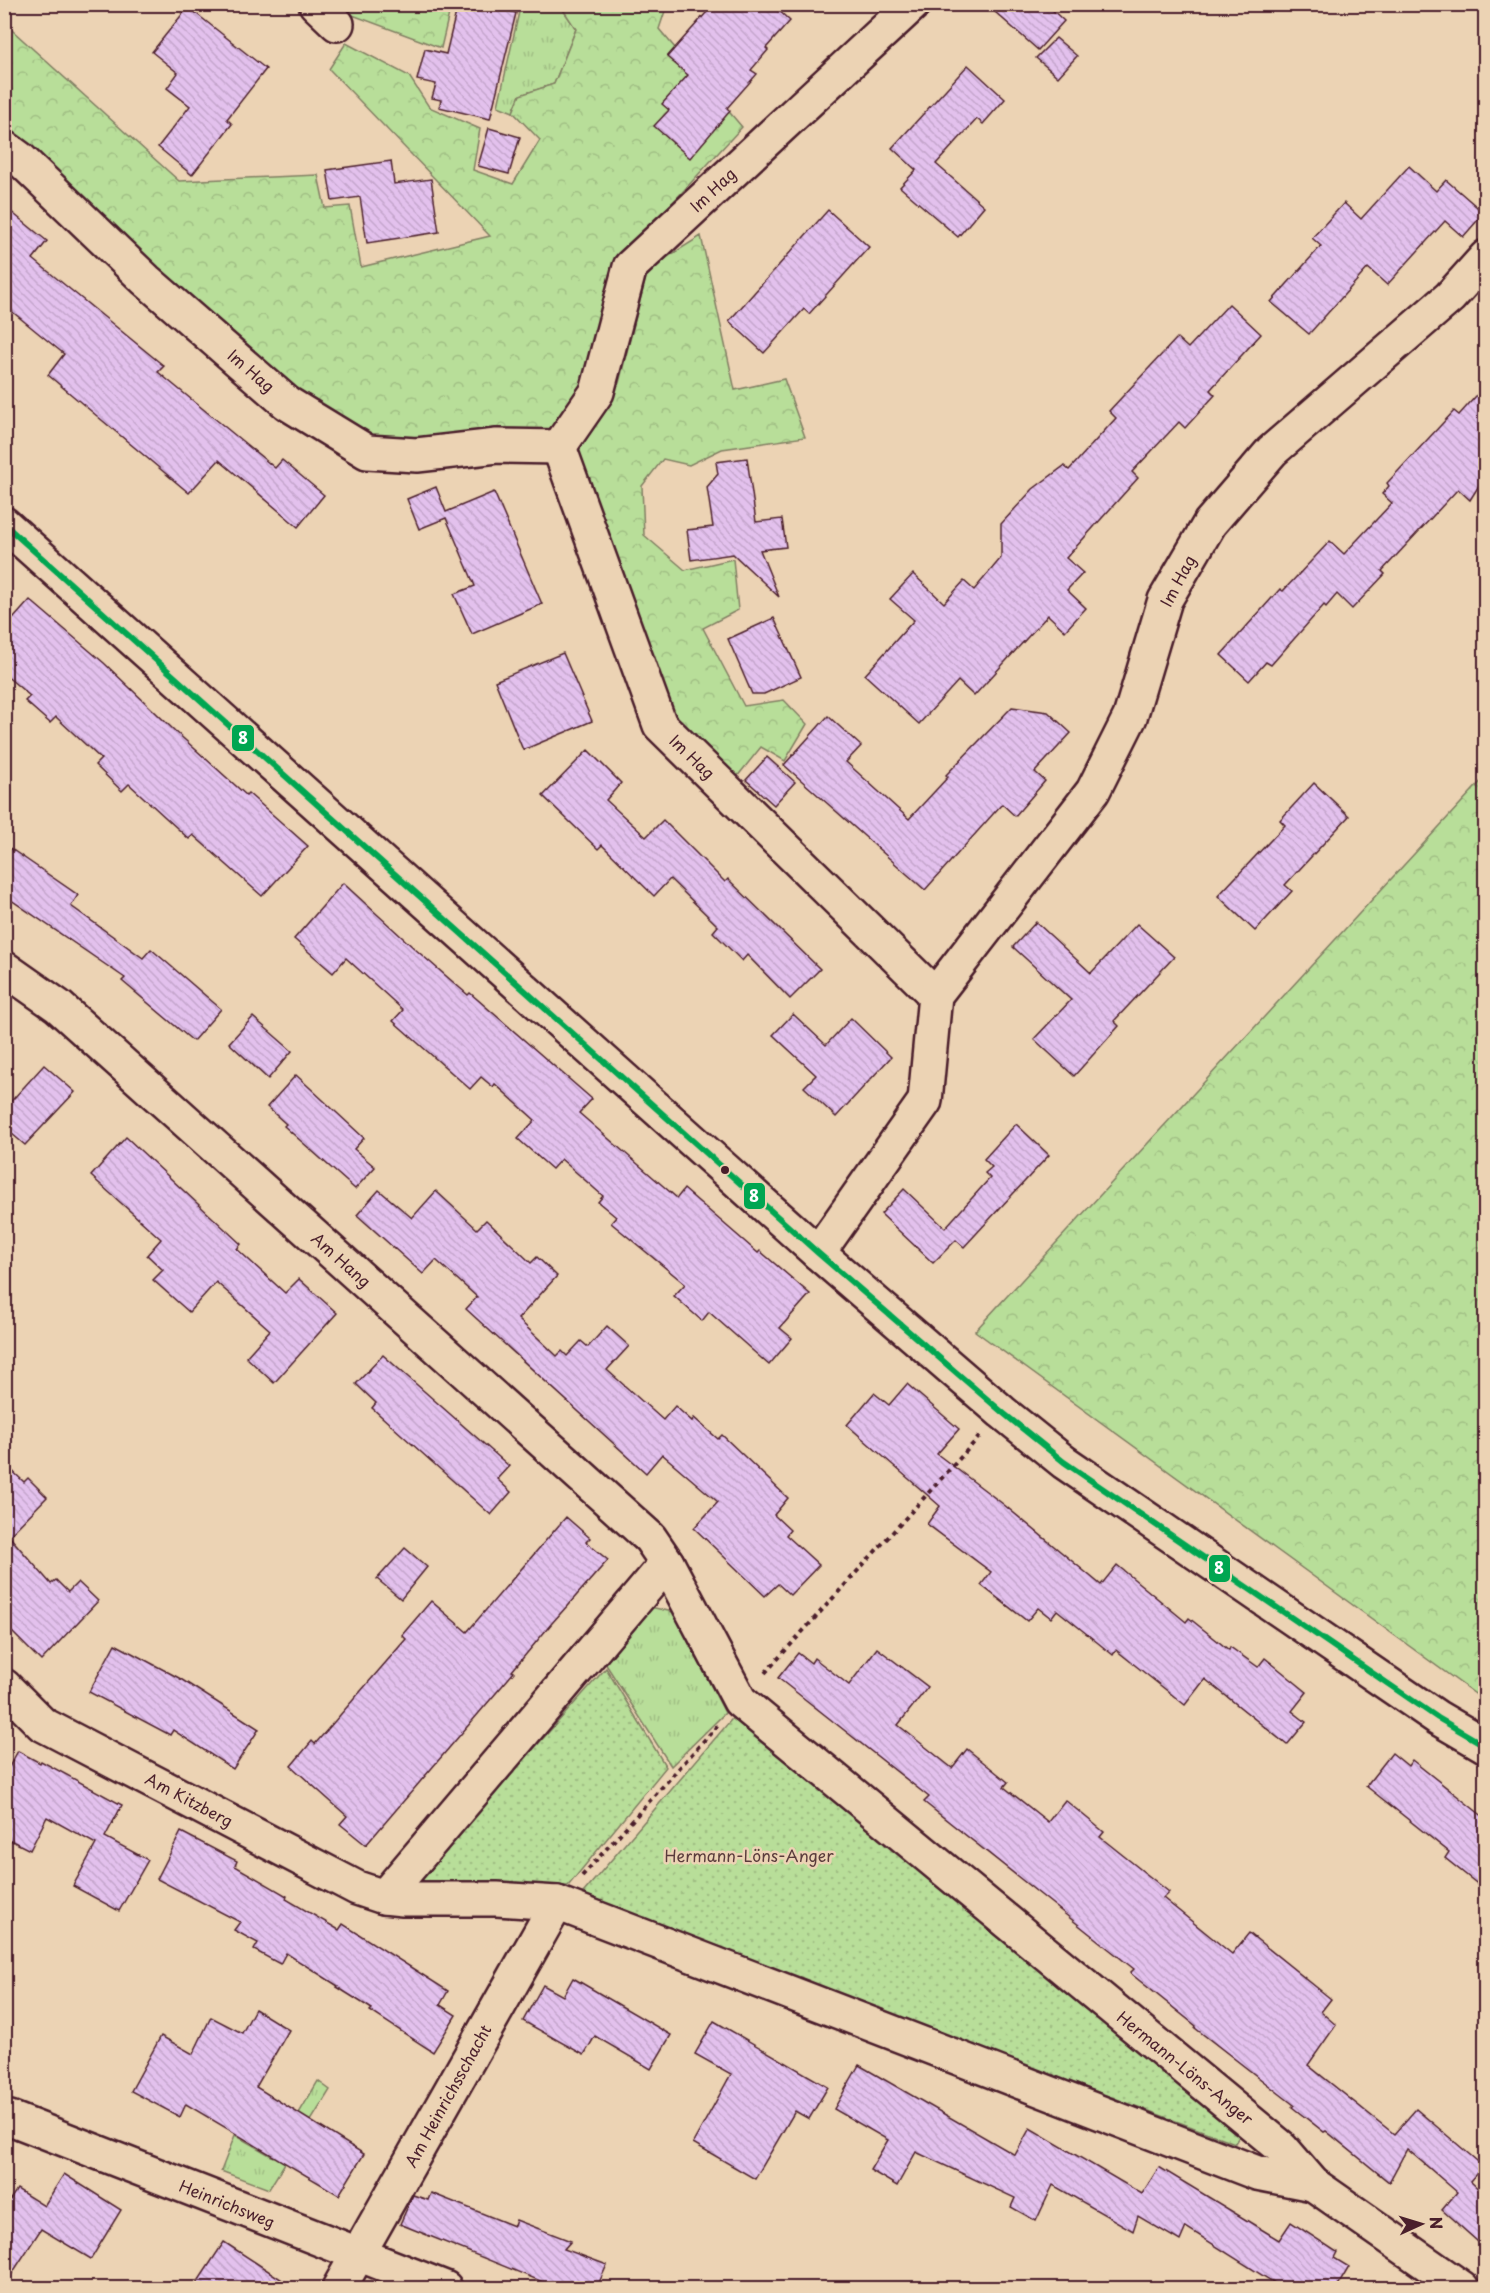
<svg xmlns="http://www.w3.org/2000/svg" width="1490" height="2293" font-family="'Playpen Sans',sans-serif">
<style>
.grass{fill:url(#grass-tufts);stroke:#817e62;stroke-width:1.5}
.forest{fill:url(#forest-crowns);stroke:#817e62;stroke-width:1.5}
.park{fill:url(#park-dots);stroke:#817e62;stroke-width:1.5}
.building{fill:url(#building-back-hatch);stroke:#4a1f2b;stroke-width:1.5}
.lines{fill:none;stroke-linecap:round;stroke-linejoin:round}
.minor-casing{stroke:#4a1f2b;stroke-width:38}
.path{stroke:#4a1f2b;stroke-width:4;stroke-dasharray:4.5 4.5;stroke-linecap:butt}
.minor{stroke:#ecd3b4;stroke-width:33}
.bus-1-casing{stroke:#ecd3b4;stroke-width:10}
.bus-1{stroke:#00a651;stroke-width:6}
.bus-dot{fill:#4a1f2b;stroke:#ecd3b4;stroke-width:2}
.labels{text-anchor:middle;stroke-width:5;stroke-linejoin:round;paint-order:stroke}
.street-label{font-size:16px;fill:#4a1f2b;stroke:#ecd3b4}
.park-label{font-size:16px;fill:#5a3c3c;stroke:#ecd3b4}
.line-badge{stroke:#ecd3b4;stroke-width:2}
.badge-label{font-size:16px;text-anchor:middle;font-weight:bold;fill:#fff}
</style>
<defs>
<pattern id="grass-tufts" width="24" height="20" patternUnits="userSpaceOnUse" patternTransform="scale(1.5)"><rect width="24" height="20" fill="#b8de99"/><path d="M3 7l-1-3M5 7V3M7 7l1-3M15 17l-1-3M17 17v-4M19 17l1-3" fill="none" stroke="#a0be84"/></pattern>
<pattern id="forest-crowns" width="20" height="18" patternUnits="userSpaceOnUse" patternTransform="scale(1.5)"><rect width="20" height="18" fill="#b8de99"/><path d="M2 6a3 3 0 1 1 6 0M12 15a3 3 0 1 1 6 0" fill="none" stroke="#a0be84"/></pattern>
<pattern id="park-dots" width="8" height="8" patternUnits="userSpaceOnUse" patternTransform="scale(1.5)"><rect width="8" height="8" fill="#b8de99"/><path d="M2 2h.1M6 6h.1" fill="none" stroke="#a0be84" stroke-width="1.8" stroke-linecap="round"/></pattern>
<pattern id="building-back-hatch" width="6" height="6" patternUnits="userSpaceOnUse" patternTransform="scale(1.5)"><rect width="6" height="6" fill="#e3c1ed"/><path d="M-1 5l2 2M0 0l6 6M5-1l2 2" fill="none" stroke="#c4a5cb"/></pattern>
</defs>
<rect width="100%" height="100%" fill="#ecd3b4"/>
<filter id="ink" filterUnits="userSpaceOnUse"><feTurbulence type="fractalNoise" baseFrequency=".0167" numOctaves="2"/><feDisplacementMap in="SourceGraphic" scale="12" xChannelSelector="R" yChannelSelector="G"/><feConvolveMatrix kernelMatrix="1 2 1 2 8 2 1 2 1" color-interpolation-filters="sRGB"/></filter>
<g filter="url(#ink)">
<g class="grass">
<path d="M492,5h68l16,24 -22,55 -34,11 -7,17 -15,-6 21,-94z"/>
<path d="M650,1607l23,5 52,101 -54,53 -66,-103z"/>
<path d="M318,2081l12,9 -61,99 -48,-18 14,-36 38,22z"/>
</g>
<g class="forest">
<path d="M347,5h104l-10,43 -94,-35z"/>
<path d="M560,5h107l-8,24 83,98 -124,135 -26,117 -36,60 -188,7 -202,-164 -161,-150 -1,-109 175,158 139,-6 7,33 25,-2 11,61 129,-31 -161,-167 17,-26 63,33 20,31 51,22 -7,41 40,14 27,-44 -27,-28 7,-17 34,-11 22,-55z"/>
<path d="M701,236l34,154 49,-11 21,58 -83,12 -33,16 -26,-6 -21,27 2,49 41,35 48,-11 5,51 -35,18 41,78 40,-6 23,24 -22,37 -24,-14 -29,36 -61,-63 -96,-267 44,-70 29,-114z"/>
<path d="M1485,777v924l-510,-370z"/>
</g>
<g class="park">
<path d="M606,1668l60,99 -98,119 -152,-5z"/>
<path d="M736,1714l504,421 -5,8 -657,-244z"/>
</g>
<g class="building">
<path d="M458,4h23l35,9 -26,106 -51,-12 2,-7 -9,-2 4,-14 -19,-4 8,-31 21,5z"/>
<path d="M714,4h58l18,17 -24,27 2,2 -17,20 6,4 -30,34 3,3 -40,47 -36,-32 15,-16 -7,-6 26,-29 -21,-18z"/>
<path d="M986,4h60l18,17 -26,29z"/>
<path d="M188,7l78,62 -39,50 5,5 -40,51 -34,-28 32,-41 -23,-18 11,-15 -26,-21z"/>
<path d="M1056,38l21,18 -19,21 -22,-19z"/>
<path d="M968,65l37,34 -22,25 -6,-5 -41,45 48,42 -26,31 -58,-50 16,-17 -24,-22z"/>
<path d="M489,128l31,9 -11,37 -31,-8z"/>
<path d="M391,161l3,23 37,-5 8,53 -72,11 -7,-46 -28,4 -5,-31z"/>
<path d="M1409,166l27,25 10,-11 38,33 -21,24 -18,-16 -58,64 -19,-17 -59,66 -38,-32 50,-56 -9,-8 32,-35 17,16z"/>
<path d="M4,206l43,35 -14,18 131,107 -6,6 117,96 7,-8 42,35 -26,32 -79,-67 -30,33 -141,-118 16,-21 -60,-49z"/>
<path d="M828,210l41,37 -60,67 -5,-5 -40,44 -35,-32z"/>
<path d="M1229,304l32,30 -51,56 5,5 -30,33 -6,-6 -47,50 6,6 -72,80 17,15 -16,17 19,18 -21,23 -17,-16 -74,81 -16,-15 -39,43 -54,-49 49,-55 -24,-21 23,-25 31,29 20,-22 10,9 27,-32v-34l32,-35 31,-23 5,4 47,-52 -7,-7 68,-73 11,10z"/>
<path d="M1485,386v90l-15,24 -12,-11 -76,82 3,3 -33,35 -15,-15 -11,13 -2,-2 -53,60 -5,-3 -17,19 -28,-26 59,-66 3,2 47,-50 14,13 48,-51 -10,-9 7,-8 -2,-3 67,-72 5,4z"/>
<path d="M747,458l9,64 26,-3 4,28 -26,3 19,47 -46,-43 -42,6 -4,-30 26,-3 -6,-40 11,-13 -2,-12z"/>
<path d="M436,487l10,25 48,-20 48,112 -70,30 -18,-40 21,-8 -29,-68 -27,11 -12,-30z"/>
<path d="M30,600l74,63 71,68 71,64 2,-2 60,53 -46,50 -69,-61 -4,4 -60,-55 -7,7 -27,-26 6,-6 -45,-42 -6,6 -25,-22 5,-5 -26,-22v-45z"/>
<path d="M774,618l27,59 -37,17h-12l-24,-55z"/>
<path d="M563,653l29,68 -69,29 -28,-69z"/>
<path d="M1012,707l36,5 23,21 -36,39 10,9 -30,35 -13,-12 -77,86 -141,-125 44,-49 33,30 -15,16 63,57 39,-42 -2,-2z"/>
<path d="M588,750l33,33 -15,17 40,37 17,-17 62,62 3,-3 92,90 -30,30 -43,-44 -5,6 -29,-29 5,-6 -48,-47 -16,17 -52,-51 -4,4 -55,-53z"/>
<path d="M767,757l28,25 -21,23 -28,-25z"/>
<path d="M1314,783l35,33 -64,69 7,6 -37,40 -37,-35 67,-71 -5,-5z"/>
<path d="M4,844l74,51 -7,11 72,52 8,-9 70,60 -28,32 -71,-60 3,-3 -121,-83z"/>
<path d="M343,883l72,66 53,46 2,-2 122,106 -13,14 98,85 7,-9 74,64 2,-2 50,43 -30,34 12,10 -23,27 -60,-53 -7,9 -28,-25 11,-12 -74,-61 5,-6 -18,-15 5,-6 -42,-37 -9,10 -34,-30 17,-19 -40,-36 -2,3 -12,-10 -11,12 -77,-68 10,-11 -57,-52 -13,15 -39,-34z"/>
<path d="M1036,922l55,51 46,-49 37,33 -60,64 5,5 -45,50 -40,-37 37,-39 -58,-53z"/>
<path d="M793,1014l33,31 25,-27 40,39 -55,60 -32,-30 12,-12 -43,-40z"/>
<path d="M253,1017l39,34 -24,28 -39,-36z"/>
<path d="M44,1065l31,27 -50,53 -21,-18v-18z"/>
<path d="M296,1075l68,63 -10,11 21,18 -20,22 -71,-63 2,-2 -19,-17z"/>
<path d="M1016,1124l33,31 -85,92 -8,-7 -23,23 -52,-49 23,-25 41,39 45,-50 -5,-5 7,-6 -8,-8z"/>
<path d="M126,1137l115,107 -4,5 48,44 14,-14 38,34 -63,70 -28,-26 24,-27 -54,-48 -27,30 -36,-32 10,-10 -16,-15 14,-16 -70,-63z"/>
<path d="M379,1190l33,28 24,-27 41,38 9,-9 45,43 6,-6 20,19 -39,43 39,37 5,-5 5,5 14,-15 7,6 19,-21 22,20 -22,24 56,50 12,-14 17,15 2,-3 24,21 4,-4 66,63 -14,17 16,15 -4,5 33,30 -29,30 -12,-11 -13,12 -71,-68 24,-26 -56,-48 -16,19 -180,-164 11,-12 -41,-37 -13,14 -66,-59z"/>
<path d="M383,1355l126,111 -12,13 14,13 -20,23 -119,-107 4,-5 -20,-19z"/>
<path d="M907,1384l52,45 -22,25 66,50 98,81 16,-20 69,57 3,-4 40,32 1,-3 28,20 7,-9 42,34 -15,19 14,11 -19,23 -82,-66 -20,26 -69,-55 -3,5 -56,-45 -6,8 -13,-10 -11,13 -46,-36 10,-13 -64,-48 13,-18 -93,-81 27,-32 15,12z"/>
<path d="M4,1463l20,19 4,-4 19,19 -38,39 42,48 5,-4 12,12 10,-10 20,19 -57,60 -37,-37z"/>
<path d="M566,1517l24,21 -4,4 22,18 -56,63 -40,48 2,1 -148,173 -26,-21 7,-8 -56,-50 21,-25 3,3 91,-105 -4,-4 29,-34 36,31z"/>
<path d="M405,1548l22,19 -26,32 -24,-20z"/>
<path d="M115,1644l64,34 80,51 -26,40 -60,-39 -3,5 -81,-43z"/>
<path d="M877,1648l51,39 -30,38 54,43 15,-19 41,33 -4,5 44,35 17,-22 39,32 -4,5 69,55 -6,6 69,56 17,-21 82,66 -10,13 15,13 -28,40 86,69 22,-25 67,57 -13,15 15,14v53l-43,-38 15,-18 -50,-43 -18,33 -63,-51 -2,1 -32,-25 2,-2 -99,-77 1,-2 -66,-53 4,-4 -210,-167 5,-5 -151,-119 20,-25 13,10 3,-5 35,27z"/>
<path d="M18,1751l22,12 1,-2 81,44 -17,32 43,23 -29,51 -46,-25 23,-42 -49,-27 -17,33 -26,-13v-61z"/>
<path d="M1392,1753l16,13 4,-6 73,58v72l-40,-32 4,-6 -83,-66z"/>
<path d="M181,1832l56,29 -2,5 52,30 -1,3 53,31 4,-6 105,67 -8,14 16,10 -23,37 -63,-41 2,-2 -35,-22 1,-1 -52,-33 -6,11 -26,-14 4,-7 -24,-13 6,-8 -83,-43z"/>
<path d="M573,1978l98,57 -20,34 -56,-33 -11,19 -61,-34 20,-36 20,11z"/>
<path d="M255,2009l34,21 -33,57 108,67 -25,41 -153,-91 -6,13 -49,-26 30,-55 32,18 18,-37 31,16z"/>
<path d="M714,2021l114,66 -19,32 -14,-8 -40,68 -62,-36 38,-69 -36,-20z"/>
<path d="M859,2065l156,90 15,-27 112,66 17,-27 120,73 12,-18 46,30 -3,6 15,9 -13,22h-52l-98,-62 -6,14 -42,-25 -5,15 -80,-46 -17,36 -25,-14 4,-9 -99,-46 -19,34 -27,-16 18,-30 -54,-31z"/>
<path d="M64,2174l57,36 -30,49 -50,-30 -37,57v-77l13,-20 27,17z"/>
<path d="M431,2193l83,33 2,-6 55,21 -7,8 43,16 -11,24h-36l-160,-65 13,-29 15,5z"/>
<path d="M224,2242l72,47h-103z"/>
</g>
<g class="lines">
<defs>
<g id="minor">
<path d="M316,4l21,20"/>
<path d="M4,147l15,11 127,122 141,123 80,49 50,3 80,-9 62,1 38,-55 33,-125 283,-263"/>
<path d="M559,447l101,278 275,270"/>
<path d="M4,524l814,729 184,159 62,50 374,256 48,28"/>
<path d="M4,968l54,38 592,532 17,25 73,138 542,447 31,36 149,104"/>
<path d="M818,1253l107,-152 10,-106 158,-204 37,-74 35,-117 45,-77 62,-72 178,-154 36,-40"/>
<path d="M4,1686l38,38 315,164 27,9 19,2h94l60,4 700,270 56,11"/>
<path d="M384,1897l283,-334"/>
<path d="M10,2118l435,170"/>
<path d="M339,2288l218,-385"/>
</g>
</defs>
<use href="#minor" class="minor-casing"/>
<g class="path">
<path d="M765,1673l215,-237"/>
<path d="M582,1876l136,-151"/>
</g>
<use href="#minor" class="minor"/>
<defs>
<path id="bus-1" d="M4,524l814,729 184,159 62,50 374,256 48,28"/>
</defs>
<use href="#bus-1" class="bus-1-casing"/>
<use href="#bus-1" class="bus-1"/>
</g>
</g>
<circle class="bus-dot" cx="725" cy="1170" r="5"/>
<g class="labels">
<g class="street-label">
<text transform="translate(713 190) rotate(-43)" y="6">Im Hag</text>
<text transform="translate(251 371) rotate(41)" y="6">Im Hag</text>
<text transform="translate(1178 581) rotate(-62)" y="6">Im Hag</text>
<text transform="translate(692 757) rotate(44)" y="6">Im Hag</text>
<text transform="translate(341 1260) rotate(42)" y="6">Am Hang</text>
<text transform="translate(189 1800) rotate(28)" y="6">Am Kitzberg</text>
<text transform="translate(1185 2068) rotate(39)" y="6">Hermann-Löns-Anger</text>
<text transform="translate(448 2096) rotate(-61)" y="6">Am Heinrichsschacht</text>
<text transform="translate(227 2204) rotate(22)" y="6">Heinrichsweg</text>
</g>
<g class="park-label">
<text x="749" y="1862">Hermann-Löns-Anger</text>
</g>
</g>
<g class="line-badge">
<rect x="231" y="724" width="24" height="28" rx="6" fill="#00a651"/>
<rect x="743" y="1182" width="23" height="28" rx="6" fill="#00a651"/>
<rect x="1208" y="1554" width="23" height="29" rx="6" fill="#00a651"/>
</g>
<g class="badge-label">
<text x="243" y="744">8</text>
<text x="754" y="1202">8</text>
<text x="1219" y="1574">8</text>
</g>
<rect width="1490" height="2293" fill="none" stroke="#ecd3b4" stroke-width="24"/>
<rect x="12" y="12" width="1466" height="2269" fill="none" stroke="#4a1f2b" stroke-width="2" filter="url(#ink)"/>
<g transform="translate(1421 2224) rotate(86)" stroke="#ecd3b4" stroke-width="4.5" paint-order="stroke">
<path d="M0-4.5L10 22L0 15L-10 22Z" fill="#4a1f2b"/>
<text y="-9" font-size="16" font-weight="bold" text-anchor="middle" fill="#4a1f2b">N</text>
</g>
</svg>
